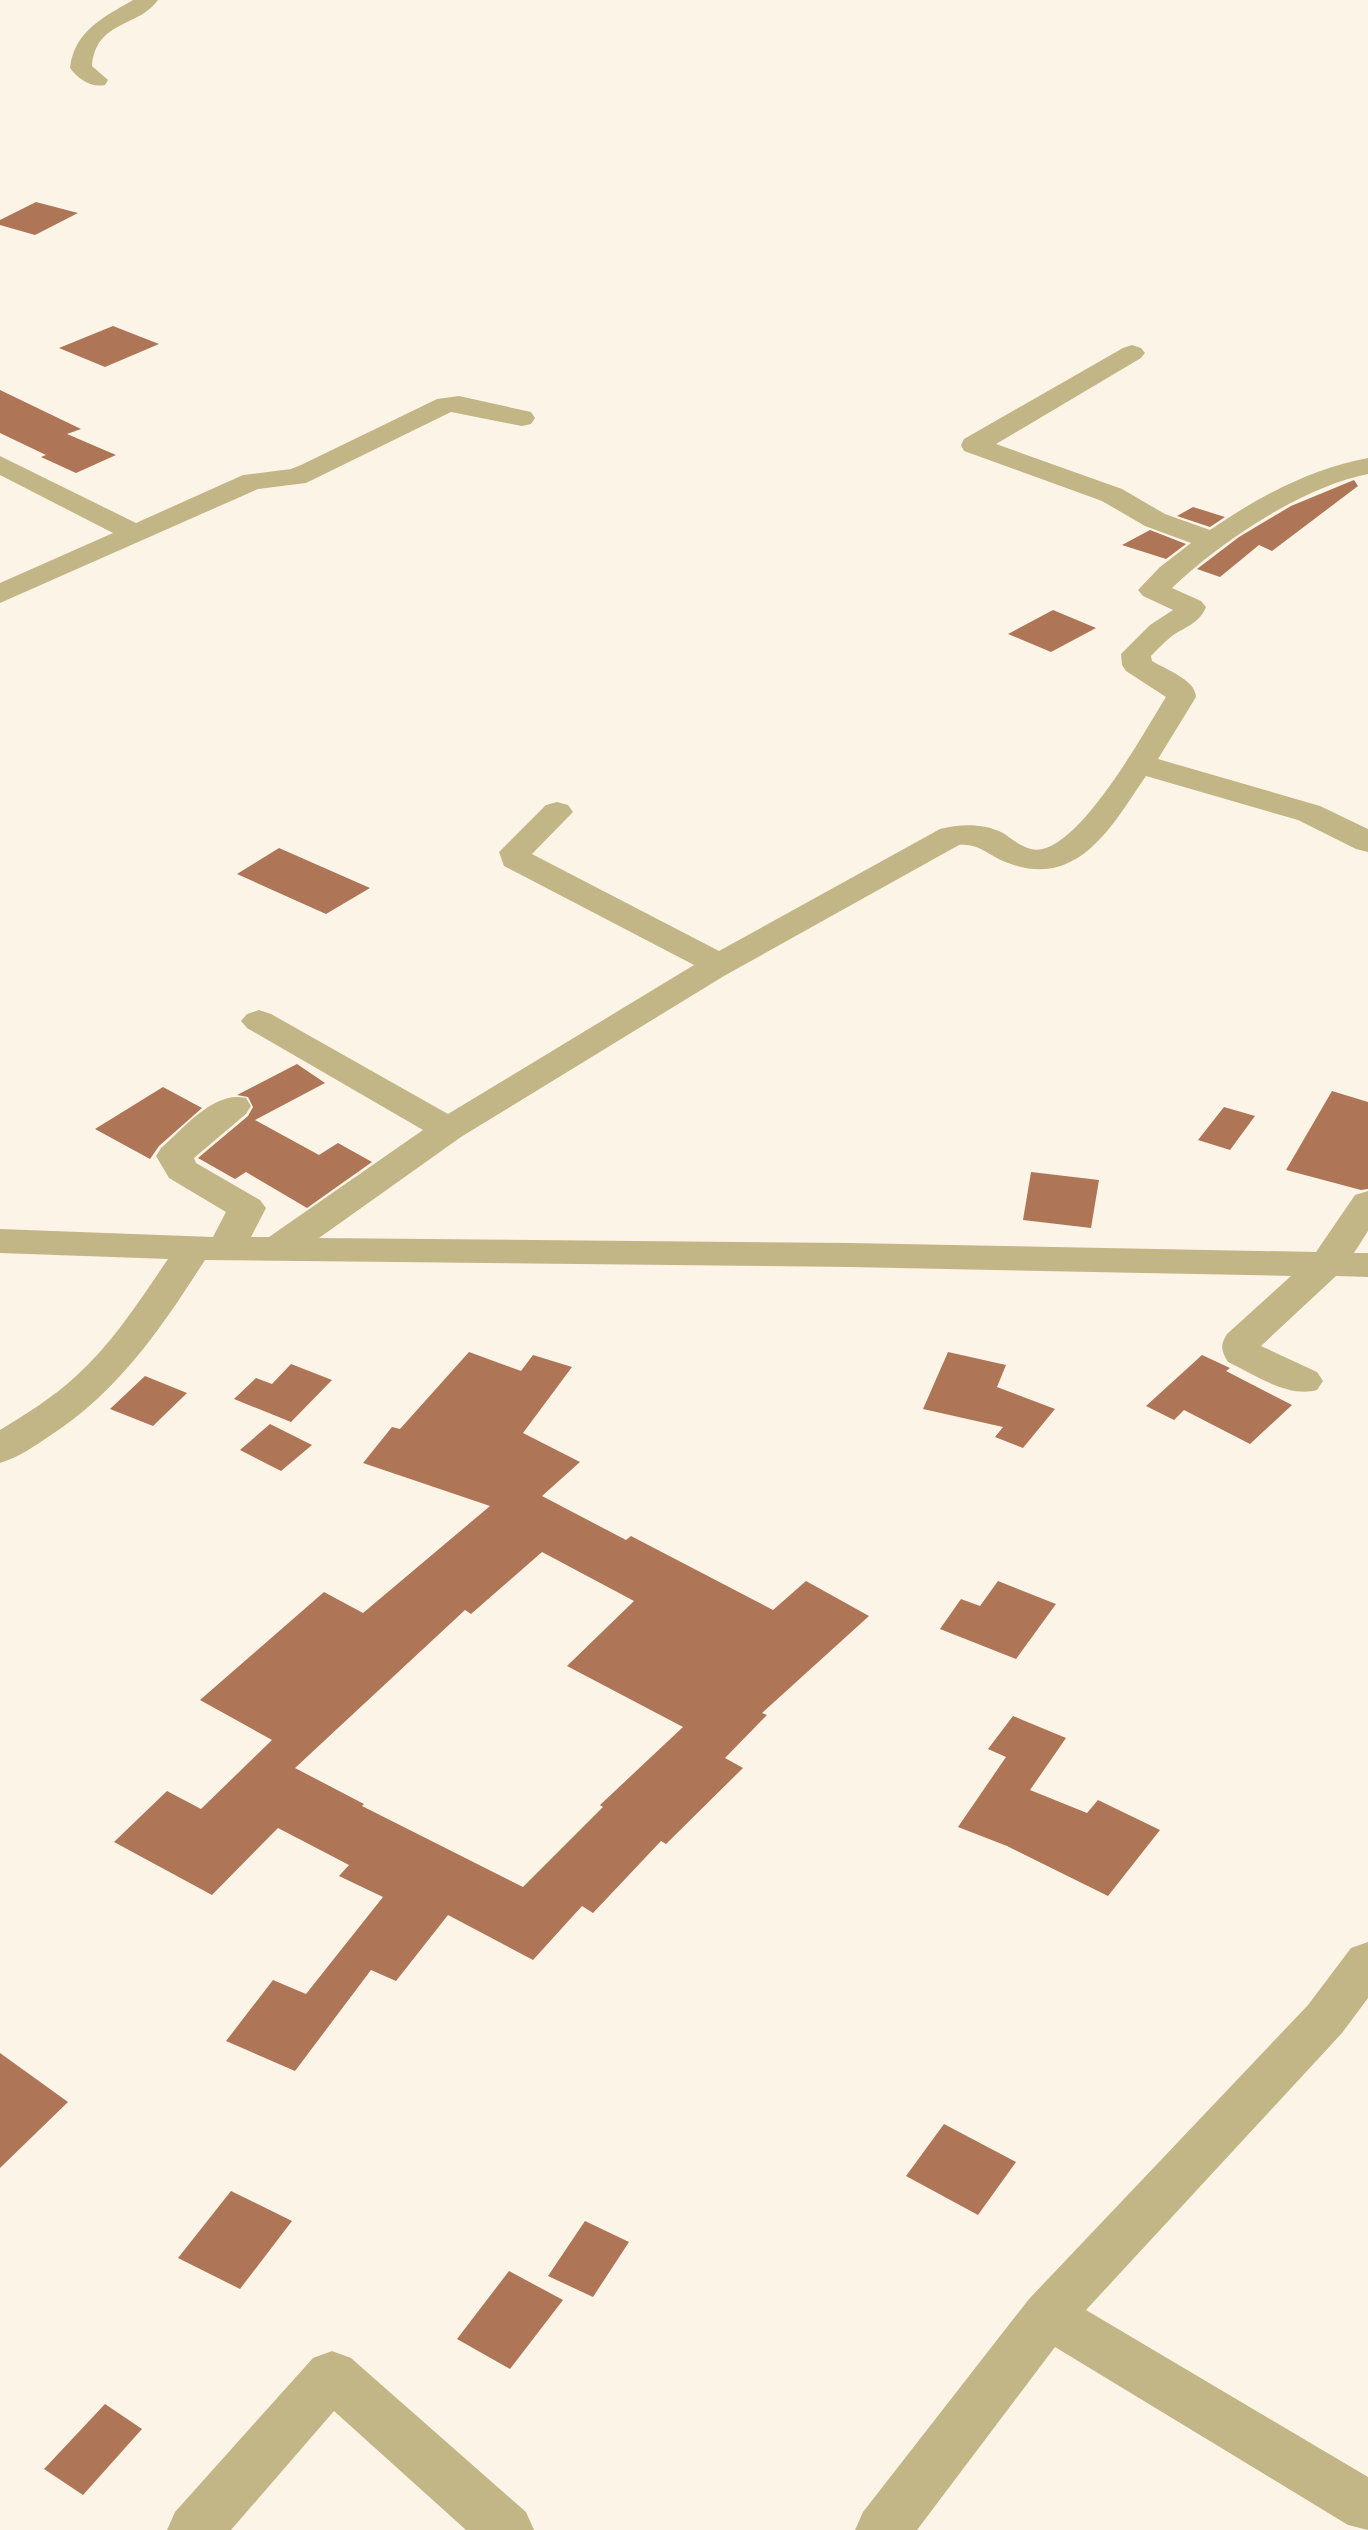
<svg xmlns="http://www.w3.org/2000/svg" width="1368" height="2530" font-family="Ubuntu,sans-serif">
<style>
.building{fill:#ae7557;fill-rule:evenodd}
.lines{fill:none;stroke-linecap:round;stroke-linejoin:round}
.street{fill:#c2b687;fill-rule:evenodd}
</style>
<rect width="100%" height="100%" fill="#fdf4e8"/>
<g class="building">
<path d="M36,202l42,11 -43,22 -35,-10v-5z"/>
<path d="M113,326l46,18 -54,23 -46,-19z"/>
<path d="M0,390l81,39 -14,5 49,21 -40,18 -35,-16 5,-2 -46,-22z"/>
<path d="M1354,480l4,6 -86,65 -13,-6 -39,32 -23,-8 42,-32 52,-31z"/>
<path d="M1193,507l32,10 -15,10 -33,-11z"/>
<path d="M1150,530l36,14 -20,15 -44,-14z"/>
<path d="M1053,610l43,18 -45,24 -43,-18z"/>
<path d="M279,848l91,40 -44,26 -89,-40z"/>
<path d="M297,1064l28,19 -70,37 64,35 19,-12 34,19 -65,46 -61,-36 -11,7 -37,-21 50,-42 5,-9 -5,-10 -11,-2z"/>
<path d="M163,1087l39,21 -43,38 -9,13 -55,-30z"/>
<path d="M1332,1091l36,11v87l-7,1 -75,-20z"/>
<path d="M1224,1107l31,9 -25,34 -32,-10z"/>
<path d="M1031,1172l68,8 -8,48 -68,-8z"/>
<path d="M469,1352l52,19 12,-16 39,12 -49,66 57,29 -38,34 84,44 5,-4 142,74 33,-29 63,35 -107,97 5,2 -42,43 18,10 -77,76 -5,-3 -68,72 -11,-7 -49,54 -85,-45 -52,66 -25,-11 -76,101 -69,-30 47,-61 33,14 77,-97 -44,-21 10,-11 -71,-37 -66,67 -98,-53 53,-51 34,18 71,-69 -72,-40 124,-108 39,21 127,-107 -127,-43 29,-36 8,2zM542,1552l92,49 -67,65 116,61 -83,78 3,2 -80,80 -161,-81 2,-2 -69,-36 170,-158 6,4z"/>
<path d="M948,1352l58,13 -9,22 58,22 -32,39 -28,-11 8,-10 -80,-18z"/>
<path d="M1202,1355l28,13 -4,3 66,34 -42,39 -66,-34 -10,10 -28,-14z"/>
<path d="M291,1364l41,16 -41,42 -57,-23 22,-21 16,6z"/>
<path d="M145,1376l42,17 -34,33 -43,-17z"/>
<path d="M270,1424l42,21 -31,26 -41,-21z"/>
<path d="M998,1581l58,23 -40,55 -76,-30 21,-30 19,7z"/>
<path d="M1013,1716l53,22 -36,52 57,23 11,-13 62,30 -52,66 -101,-50 -49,-19 48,-70 -18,-8z"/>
<path d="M0,2053l68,49 -68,66z"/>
<path d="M944,2124l72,38 -38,53 -72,-39z"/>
<path d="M231,2191l61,30 -52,68 -62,-31z"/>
<path d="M585,2221l44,21 -36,55 -45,-21z"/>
<path d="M509,2271l54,29 -53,69 -53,-30z"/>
<path d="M105,2404l37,25 -59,66 -39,-26z"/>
</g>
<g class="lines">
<g class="street">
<path d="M133,0h25c-20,28 -62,20 -66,66l16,14 -3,5c-14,3 -27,-6 -35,-17 4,-37 34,-51 63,-68z"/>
<path d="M1132,345l9,3 4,5 -4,5 -145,86 126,45 43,25 45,16c48,-33 100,-61 158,-72v16c-66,13 -148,68 -196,114l29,13 5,6c-6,16 -21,20 -34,29 -8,6 -14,13 -21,20l1,5c13,8 44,19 44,36l-38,62 162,47 48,23v23l-12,-3 -58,-29 -152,-44c-33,48 -67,114 -138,87 -18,-6 -28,-20 -49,-18l-235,131 -263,161 -142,101 531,5 466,9 39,-57 13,-4v40l-14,22h14v24l-32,-1 -75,70 56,26 6,9 -6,9c-29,8 -62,-15 -89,-28 -7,-11 -8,-17 -1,-28l64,-58 -441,-9 -645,-7c-43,67 -86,131 -154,175 -16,11 -32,22 -51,28v-33c26,-16 52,-32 75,-53 37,-33 65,-77 93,-118l-168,-6v-24l213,8 13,-25 -57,-34 -13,-22 5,-8c23,-20 53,-58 85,-50l5,8 -5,8 -52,44 2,5 64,37 6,8 -15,29h18l154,-107 -176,-102 -6,-7 6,-7 12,-4 12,4 177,100 246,-149 -190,-99 -5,-14 47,-47 11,-3 11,3 5,7 -41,42 187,97 221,-122c20,-5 43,-6 63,4 9,6 17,13 28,16 44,11 114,-119 135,-152l-40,-26 -4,-6 -1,-11 29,-29 23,-15 -30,-14 -5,-6 22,-23 31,-24 -46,-17 -43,-25 -138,-50 -3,-6 3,-6 159,-91z"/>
<path d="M459,396l72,16 4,6 -4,6 -9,2 -71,-14 -145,71 -48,6 -258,114v-20l113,-50 -113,-58v-19l136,67 107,-48 48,-6 10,-4 136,-66z"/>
<path d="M1368,1942v56l-26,35 -256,277 282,167v53l-20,-5 -293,-178 -138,183h-62l8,-18 166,-213 279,-294 43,-57z"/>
<path d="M332,2351l19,7 175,154 8,18h-68l-132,-119 -103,119h-64l8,-18 138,-154z"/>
</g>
</g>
</svg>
